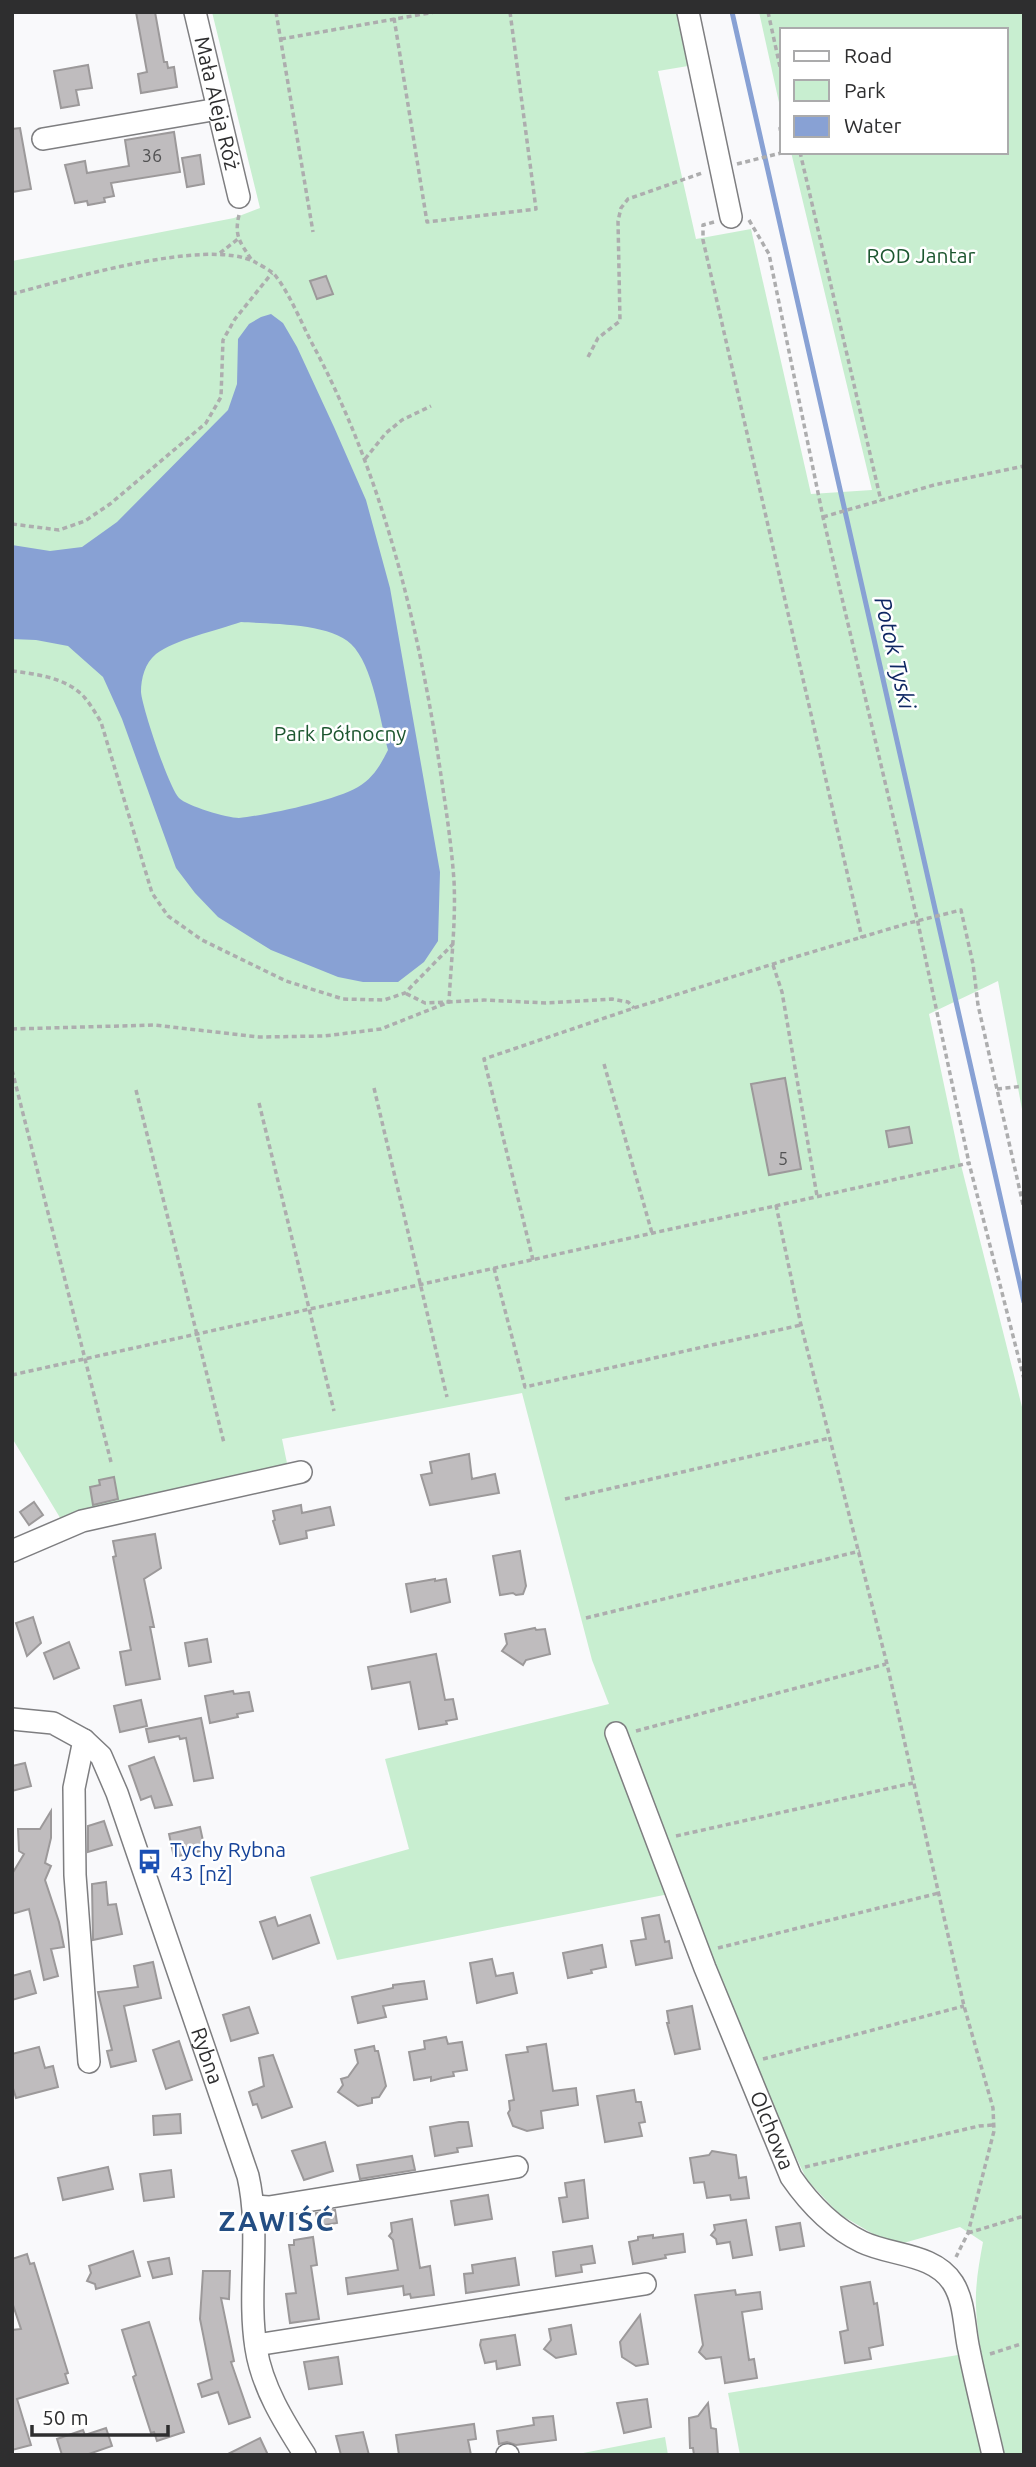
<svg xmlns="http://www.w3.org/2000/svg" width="1036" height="2467" font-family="Ubuntu,sans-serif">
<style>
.green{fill:#c8eed0}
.water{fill:#88a1d4;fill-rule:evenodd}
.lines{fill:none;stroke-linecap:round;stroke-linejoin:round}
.stream{stroke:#88a1d4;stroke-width:5}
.building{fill:#bfbcbe;stroke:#9c999a;stroke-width:2}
.minor-casing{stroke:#7e7e80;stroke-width:24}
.path{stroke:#adadae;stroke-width:3.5;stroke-dasharray:5 3.5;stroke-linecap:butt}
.minor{stroke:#fff;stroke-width:21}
.labels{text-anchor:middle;stroke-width:5;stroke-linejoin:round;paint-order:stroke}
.number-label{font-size:18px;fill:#525253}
.street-label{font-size:21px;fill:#2e2e2f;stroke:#fff}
.park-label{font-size:21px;fill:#1c562f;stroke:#fff}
.transit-label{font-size:21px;fill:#164399;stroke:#fff;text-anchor:start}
.water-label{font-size:23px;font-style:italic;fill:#0e2662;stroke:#fff}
.district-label{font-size:28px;font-weight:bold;letter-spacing:2px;fill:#234d82;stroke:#fff}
</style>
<rect width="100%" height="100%" fill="#f9f9fb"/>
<g class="green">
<path d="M212,12h471l11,53 -36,6 38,168 55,-10 60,265 61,-4 -81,-338h215v-122h-224v86l-23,-104h265v1108l-26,-139 -69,33 32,151 63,250v1040h-19c-11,-49 -27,-99 -29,-148 -1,-22 3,-43 7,-65l-23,-15 -60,17 -20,-6 -41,-24 -32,-34 -138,-286 -332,66 -27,-83 99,-28 -24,-90 224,-55 -17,-44 -70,-267 -240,46 6,29 -226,53 -50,-83v-1177l222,-43 26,-10z"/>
<path d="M958,2355l26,100h-244l-12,-62z"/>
<path d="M665,2437l3,18h-95z"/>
</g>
<path class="water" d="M271,314l12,9 14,24 37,80 32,73 24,88 50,284 -2,69 -14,21 -26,20h-35l-25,-5 -67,-27 -53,-33 -23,-24 -19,-25 -54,-149 -19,-42 -35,-31 -32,-6 -24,-1v-94l38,6 32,-4 35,-25 111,-112 9,-26 1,-45 11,-15 12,-7zM241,622c30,2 89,1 110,22 22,21 29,77 37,106 -8,16 -15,28 -30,37 -24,14 -91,28 -119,31 -12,0 -52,-12 -60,-20 -10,-10 -37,-91 -38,-106 0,-14 4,-29 15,-38 18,-14 62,-24 85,-32z"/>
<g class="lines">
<path class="stream" d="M732,12l292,1290"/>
</g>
<g class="building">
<path d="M136,12h19l9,50h3l1,6 6,-1 3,20 -36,6 -3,-19 9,-2z"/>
<path d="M88,65l4,23 -16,2 3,15 -18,3 -7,-37z"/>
<path d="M20,128l11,61 -19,3v-63z"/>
<path d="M174,132l6,40 -69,11 3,13 -10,2 1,4 -17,3 -1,-4 -12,2 -10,-38 20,-4 2,12 42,-7 -4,-26z"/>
<path d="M200,155l4,29 -17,3 -5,-29z"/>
<path d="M326,276l7,18 -16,5 -7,-18z"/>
<path d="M785,1078l16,91 -32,6 -18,-91z"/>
<path d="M909,1127l3,16 -23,4 -3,-16z"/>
<path d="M469,1454l3,25 23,-5 4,19 -69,12 -9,-30 11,-2 -2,-11z"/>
<path d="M114,1477l4,22 -25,6 -3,-18 10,-2 -1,-5z"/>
<path d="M34,1502l9,13 -14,10 -9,-13z"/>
<path d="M301,1505l1,8 28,-6 4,18 -28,6 1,7 -27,6 -7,-23 2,-1 -2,-9z"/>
<path d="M155,1534l6,34 -17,11 10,48h-4l10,52 -34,6 -6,-33 11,-2 -18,-93 3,-1 -3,-15z"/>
<path d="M520,1551l6,35 -3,8 -7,1 -3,-2 -13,2 -7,-39z"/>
<path d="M435,1579v2l11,-2 4,23 -39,10 -5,-28z"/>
<path d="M33,1617l8,26 -14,13 -11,-33z"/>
<path d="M535,1628l1,2 9,-1 5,25 -24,6 -3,5 -21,-14 5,-7 -2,-10z"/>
<path d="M207,1639l4,23 -22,4 -4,-23z"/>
<path d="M69,1642l10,26 -25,11 -10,-26z"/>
<path d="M436,1654l9,46 8,-1 4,20 -11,2 1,3 -28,5 -9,-47 -38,7 -4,-22z"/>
<path d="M233,1691l1,3 15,-2 4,19 -16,3 1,3 -28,6 -5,-27z"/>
<path d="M141,1700l6,26 -27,6 -6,-26z"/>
<path d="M201,1718l12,60 -19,3 -8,-43 -6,1 -1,-3 -30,6 -3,-13z"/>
<path d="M154,1757l18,48 -17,3 -4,-12 -10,4 -12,-34z"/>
<path d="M25,1763l6,23 -19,5v-25z"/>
<path d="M51,1811v27l-6,25 6,3 -6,14 14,42 5,25 -13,2 7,27 -14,4 -15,-71 -17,5v-40l12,-20 -5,-3 -1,-22h22z"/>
<path d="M104,1821l8,24 -24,7v-26z"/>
<path d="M200,1827l5,23 -31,7 -5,-23z"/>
<path d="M106,1882l2,23 8,-1 6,30 -29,6 -1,-56z"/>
<path d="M310,1915l9,28 -46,16 -13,-37 15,-5 3,9z"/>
<path d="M659,1915l6,27 4,-1 3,17 -36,7 -5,-24 15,-2 -4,-21z"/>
<path d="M602,1945l4,22 -15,3 1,3 -24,5 -5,-25z"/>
<path d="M492,1959l4,17 17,-3 4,20 -40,10 -7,-40z"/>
<path d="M153,1962l8,36 -37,8 12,55 -25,6 -4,-16 5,-1 -14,-58 40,-5 -4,-21z"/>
<path d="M30,1971l6,22 -24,7v-24z"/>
<path d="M424,1981l3,18 -44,7 3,11 -28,6 -6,-26 41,-9v-3z"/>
<path d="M692,2006l8,43 -25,5 -8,-31h2l-2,-12z"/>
<path d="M249,2007l9,26 -27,8 -8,-26z"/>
<path d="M446,2037l2,7 14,-2 5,28 -14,2 1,4 -12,2 -11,3v-4l-17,3 -5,-28 16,-3 -1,-8z"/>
<path d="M179,2041l13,39 -26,9 -13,-39z"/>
<path d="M546,2044l7,47 23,-3 2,17 -37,6 2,17 -16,3 -14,-5 -5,-13 2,-3 -1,-9 5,-1 -8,-45 22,-3 -1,-5z"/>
<path d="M374,2046l1,5h3l8,35 -7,11 -7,1v5l-14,3 -20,-14 5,-7 -2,-6 7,-2 10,-14 -3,-13z"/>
<path d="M39,2047l6,21 8,-2 5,21 -42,11 -4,-13v-31z"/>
<path d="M273,2055l19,52 -30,11 -5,-14 -4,1 -4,-13 15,-6 -5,-28z"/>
<path d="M634,2090l2,12h5l4,20 -6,1 3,13 -37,6 -8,-46z"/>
<path d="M180,2114l1,19 -27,2 -1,-19z"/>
<path d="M459,2122h9l4,24 -15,2 1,4 -23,4 -5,-29z"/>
<path d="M325,2142l8,29 -29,9 -12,-29z"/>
<path d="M712,2151l24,4 3,23 7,-1 3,21 -18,2 -1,-5 -23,3 -3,-16 -10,1 -4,-25 19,-3z"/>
<path d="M412,2156l3,14 -55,9 -3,-14z"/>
<path d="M108,2167l5,22 -50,11 -5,-22z"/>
<path d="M171,2170l3,27 -30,4 -4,-27z"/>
<path d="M584,2180l4,38 -25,4 -4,-24 8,-1 -2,-14z"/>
<path d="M488,2195l4,24 -37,6 -4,-24z"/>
<path d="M335,2210l2,13 -19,3 -2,-13z"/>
<path d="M412,2219l8,49 10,-2 4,29 -23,3 -1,-4 -6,1 -1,-9 -55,8 -2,-16 52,-8 -5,-30 -4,-4 3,-4 -1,-9z"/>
<path d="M746,2220l6,35 -19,3 -3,-16 -13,2 -1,-5 -5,-4 4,-5 -1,-5z"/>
<path d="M800,2223l4,23 -24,4 -4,-23z"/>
<path d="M683,2234l2,18 -20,3 1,3 -33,6 -4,-22 9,-2v-3l15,-2v3z"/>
<path d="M313,2237l4,28 -6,1 8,53 -29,4 -4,-29 10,-1 -7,-48h5v-5z"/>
<path d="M592,2246l3,17 -14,2 1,7 -26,4 -3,-24z"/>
<path d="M133,2251l7,25 -44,13 -1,-5 -8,-3 4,-8 -2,-7z"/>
<path d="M27,2254l3,10 4,-1 34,110 -3,1 3,9 -51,16 14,46 -19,5v-120l9,-1 -9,-27v-43z"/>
<path d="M169,2258l3,16 -19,4 -5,-16z"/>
<path d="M515,2258l4,27 -53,8 -2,-19 9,-1 -1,-8z"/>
<path d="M203,2271h27l-1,28 -8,-1 13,63 -3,1 19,55 -21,7 -11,-32 -16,5 -4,-13 14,-5 -12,-60z"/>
<path d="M870,2282l4,22 3,-1 6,42 -14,3 2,11 -26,4 -5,-31 8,-2 -7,-43z"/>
<path d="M735,2290l1,5 24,-3 2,17 -20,3 7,48 5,-1 3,19 -32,5 -4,-26 -15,2 -7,-7 4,-7 -8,-50z"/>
<path d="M640,2315l8,49 -12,2 -14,-9 -2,-15z"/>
<path d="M149,2322l35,110 -27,9 -3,-9 -3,1 -18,-56 3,-2 -14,-45z"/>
<path d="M571,2325l5,29 -20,4 -12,-9 7,-9 -2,-11z"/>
<path d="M515,2335l5,30 -23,4 -1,-8 -11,2 -5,-18 1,-5z"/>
<path d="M338,2357l4,27 -33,5 -5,-27z"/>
<path d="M647,2399l4,28 -27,6 -7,-30z"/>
<path d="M708,2403l3,25 5,1 2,26h-24l-1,-7h-3l-1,-30 9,-2z"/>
<path d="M553,2416l3,24 -40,5 -9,-3 -8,2 -2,-13 37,-6 -1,-7z"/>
<path d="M474,2424l2,15 -8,1 3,15h-72l-3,-20z"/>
<path d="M106,2428l6,18 -26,9h-24l-5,-16 26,-9 2,5z"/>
<path d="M363,2432l6,23h-28l-5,-19z"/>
<path d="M260,2438l8,17h-42z"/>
</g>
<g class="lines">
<defs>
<g id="minor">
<path id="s1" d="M195,12l44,185"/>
<path d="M688,12l43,205"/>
<path d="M43,139l175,-30"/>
<path d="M12,1551l70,-30 219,-49"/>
<path id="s2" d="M12,1719l41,4 31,17 17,16 16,37 131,383c13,57 -1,115 8,172 6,39 28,74 49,107"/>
<path id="s3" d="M616,1733l89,235 86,209c18,26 42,51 71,65 29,14 72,11 91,41 12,19 11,45 16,67 7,35 16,70 24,105"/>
<path d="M84,1740l-10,48 1,87 14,187"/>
<path d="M254,2206l15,1 248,-40"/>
<path d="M256,2345l389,-61"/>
<path d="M507,2455h1"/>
</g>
</defs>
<use href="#minor" class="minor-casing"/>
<g class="path">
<path d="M276,12l37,220"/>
<path d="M768,12l14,64"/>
<path d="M394,18l33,204 109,-13 -26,-197"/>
<path d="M281,39l154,-27"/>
<path d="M782,127l-2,1 2,11"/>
<path d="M800,152l81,349"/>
<path d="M737,164l48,-12"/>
<path d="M239,215c-5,21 1,27 12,44"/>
<path d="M749,220l20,34 54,263 95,406 51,240"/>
<path d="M714,222l-11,3v15l159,698"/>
<path d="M220,253l18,-14"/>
<path d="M12,294c54,-14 194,-57 243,-32 5,3 13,7 18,11 15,16 30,54 41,74 67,126 102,268 124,408 6,42 13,83 16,126 2,40 -3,81 -5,121l-24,1 -20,-10"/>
<path d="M588,357l10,-19 22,-17 -2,-100 3,-13 7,-9 74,-26"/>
<path d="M365,459l21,-26 16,-13 29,-14"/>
<path d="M823,517l111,-32 90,-19"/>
<path d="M12,524l47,6 26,-9 25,-17 96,-81 15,-26 2,-57 12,-21 37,-46"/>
<path d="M12,671c25,3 56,7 73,27 6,7 11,16 16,24l51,171 16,23 34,24 84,41 57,18 41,1 21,-7 48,-49"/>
<path d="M773,965l9,27 35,204"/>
<path d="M12,1029l142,-4 105,12 65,-1 57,-7 68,-27 35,-2 62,3 66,-4 16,3 6,6"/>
<path d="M604,1064l48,169"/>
<path d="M12,1070l99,392"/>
<path d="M374,1088l73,309"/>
<path d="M997,1089l27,-3"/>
<path d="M136,1090l88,353"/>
<path d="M259,1103l75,308"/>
<path d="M776,1205l25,120 86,339 77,342 29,102 1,23 -26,102 -12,24"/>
<path d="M533,1260l-49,-201 150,-51 158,-50 117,-35 52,-13 12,54 5,41 46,204"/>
<path d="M494,1268l31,119 276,-62"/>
<path d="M12,1375l957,-212 55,216"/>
<path d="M565,1499l265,-61"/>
<path d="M586,1618l274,-67"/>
<path d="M636,1731l250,-67"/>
<path d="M676,1836l237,-53"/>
<path d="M718,1948l221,-55"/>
<path d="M763,2059l201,-53"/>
<path d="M805,2167l174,-41 15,-1"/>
<path d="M968,2233l56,-17"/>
<path d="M990,2354l34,-11"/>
</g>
<use href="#minor" class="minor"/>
</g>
<defs>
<symbol id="bus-bare" viewBox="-9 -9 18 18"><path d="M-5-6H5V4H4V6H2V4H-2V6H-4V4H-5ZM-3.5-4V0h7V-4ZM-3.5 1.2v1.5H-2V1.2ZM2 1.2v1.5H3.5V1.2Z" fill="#1a4fb4" stroke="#fff" stroke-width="2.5" paint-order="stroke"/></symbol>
</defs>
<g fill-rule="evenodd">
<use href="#bus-bare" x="132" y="1844" width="35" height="35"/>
</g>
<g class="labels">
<g class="number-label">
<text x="152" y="162">36</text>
<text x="783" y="1165">5</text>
</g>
<g class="street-label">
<text dy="7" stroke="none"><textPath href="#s1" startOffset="94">Mała Aleja Róż</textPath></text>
<text dy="7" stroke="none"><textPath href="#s2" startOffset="418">Rybna</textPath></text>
<text dy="7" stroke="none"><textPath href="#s3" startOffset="427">Olchowa</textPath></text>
</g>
<g class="park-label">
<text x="921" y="263">ROD Jantar</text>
<text x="340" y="741">Park Północny</text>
</g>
<g class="transit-label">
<text x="170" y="1857">Tychy Rybna<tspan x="170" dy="24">43 [nż]</tspan></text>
</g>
<g class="water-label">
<text transform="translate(895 653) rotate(77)" y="8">Potok Tyski</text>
</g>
<g class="district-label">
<text x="277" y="2231">ZAWIŚĆ</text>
</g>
</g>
<rect width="1036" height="2467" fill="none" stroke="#2e2e2f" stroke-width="28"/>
<rect x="780" y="28" width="228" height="126" fill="#ffffff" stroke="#ababac" stroke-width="2"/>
<rect x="794" y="51" width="35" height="10" fill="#ffffff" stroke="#ababac" stroke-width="2"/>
<text x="844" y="63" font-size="21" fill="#2e2e2f">Road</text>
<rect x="794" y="80" width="35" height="21" fill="#c8eed0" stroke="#ababac" stroke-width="2"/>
<text x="844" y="98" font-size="21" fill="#2e2e2f">Park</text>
<rect x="794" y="116" width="35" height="21" fill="#88a1d4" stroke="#ababac" stroke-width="2"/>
<text x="844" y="133" font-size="21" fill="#2e2e2f">Water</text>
<path d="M32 2425v10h136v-10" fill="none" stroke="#2e2e2f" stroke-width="3.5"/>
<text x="42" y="2425" font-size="21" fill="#2e2e2f" stroke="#ffffff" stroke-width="5" paint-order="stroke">50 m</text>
</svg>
